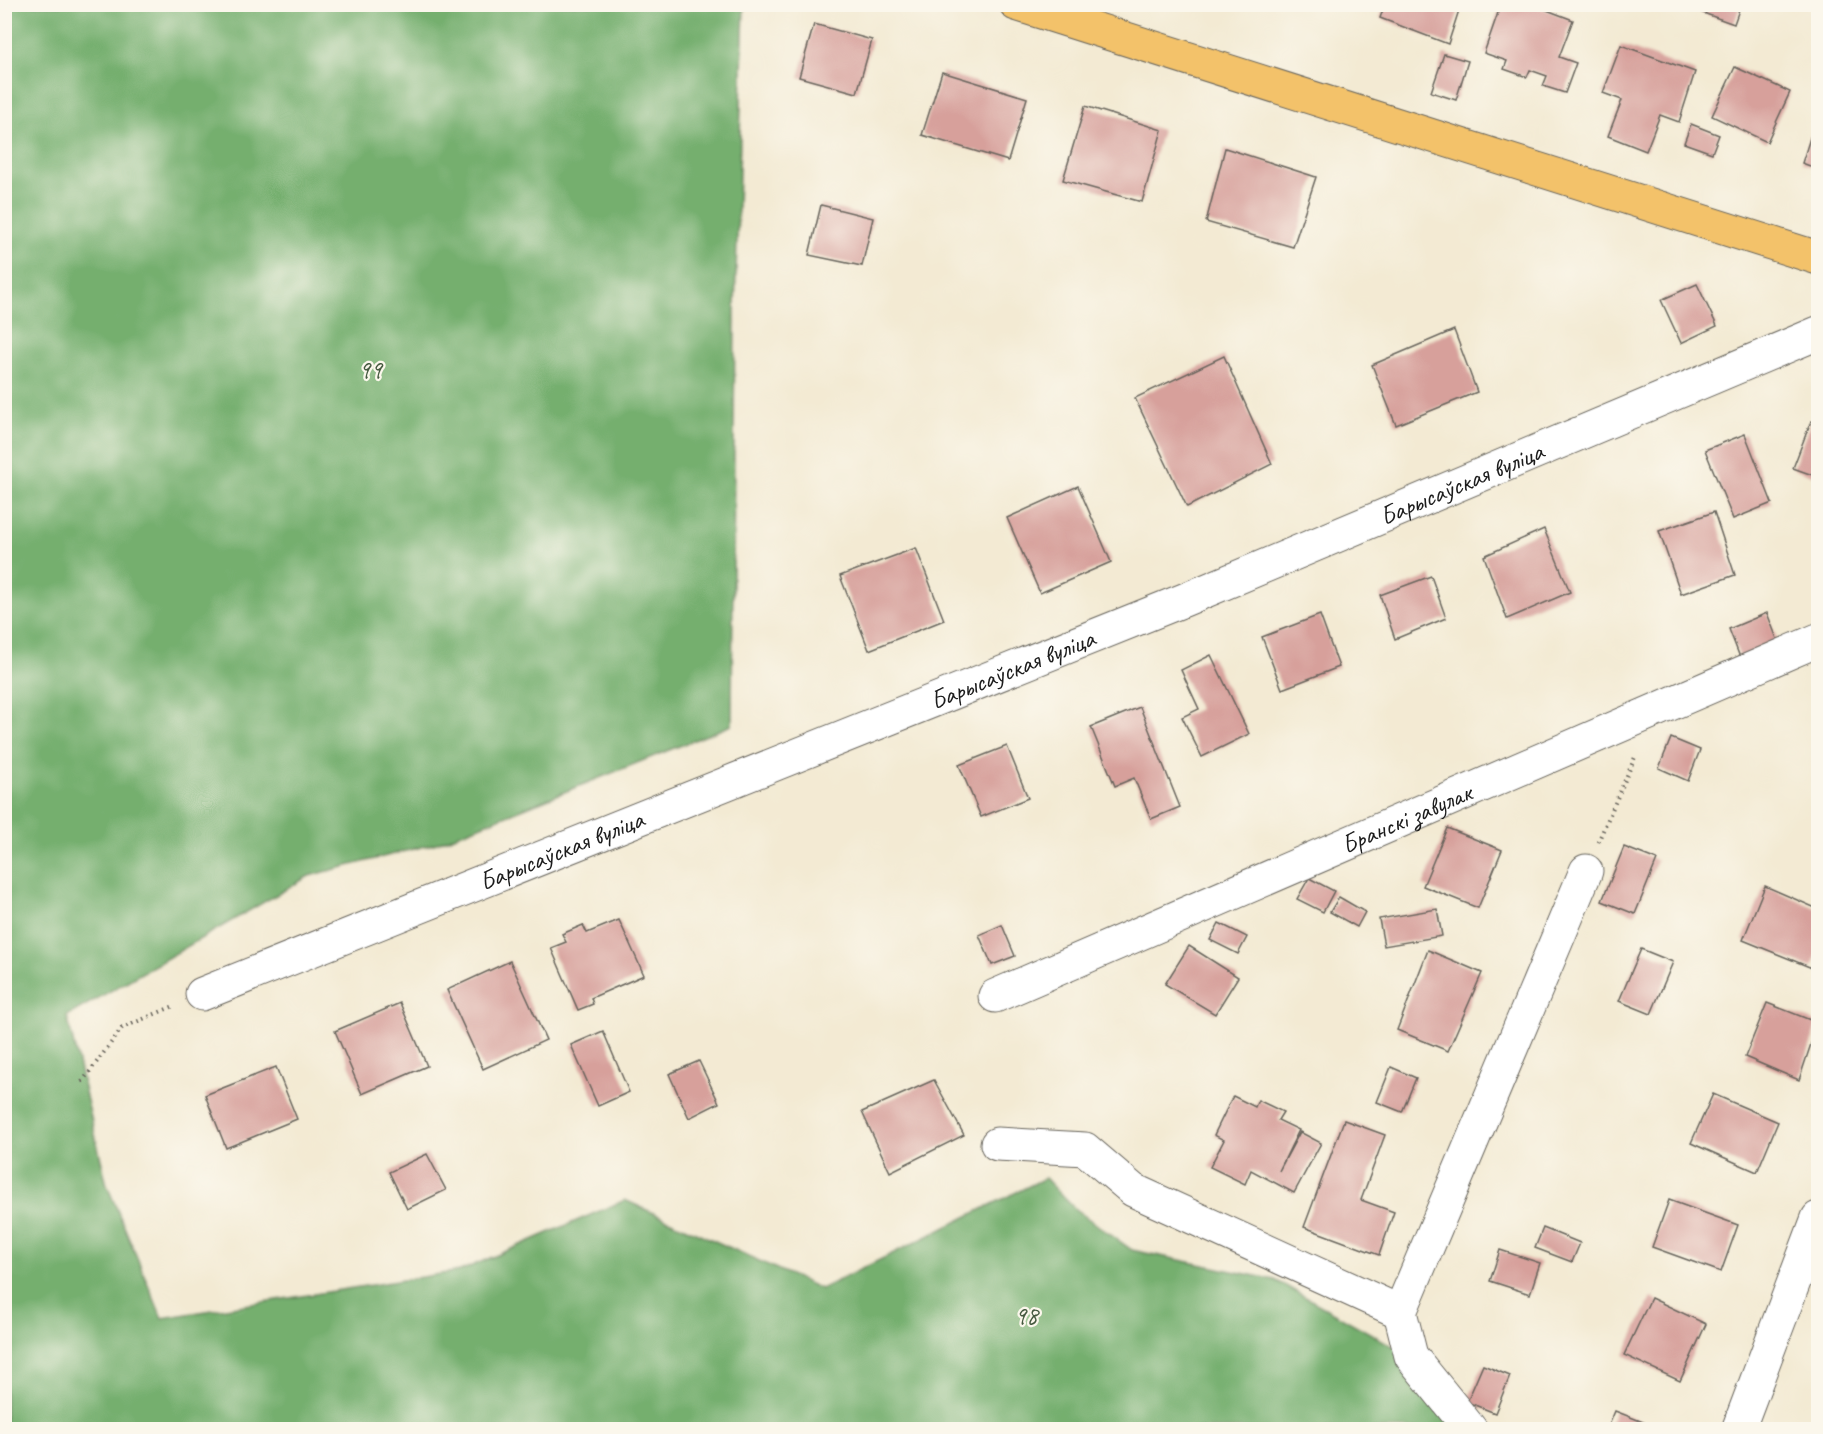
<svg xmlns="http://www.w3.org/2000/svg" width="1823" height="1434" font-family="Caveat,sans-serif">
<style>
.forest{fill:#74af6e;stroke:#486645;stroke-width:1.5}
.building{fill:#d7a09b}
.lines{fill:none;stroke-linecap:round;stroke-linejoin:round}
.minor-casing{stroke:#67645c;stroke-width:35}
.major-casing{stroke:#67645c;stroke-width:35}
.path{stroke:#67645c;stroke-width:4;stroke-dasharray:1.5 4.5;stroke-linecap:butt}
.minor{stroke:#fff;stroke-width:33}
.major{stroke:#f3c26a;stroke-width:33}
.labels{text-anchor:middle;stroke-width:4.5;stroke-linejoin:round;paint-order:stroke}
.park-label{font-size:26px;fill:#45593f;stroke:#fbf7ec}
.street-label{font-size:26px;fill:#1c1c1c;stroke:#fbf7ec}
</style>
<rect width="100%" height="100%" fill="#fbf7ec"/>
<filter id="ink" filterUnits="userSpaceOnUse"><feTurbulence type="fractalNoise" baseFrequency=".0167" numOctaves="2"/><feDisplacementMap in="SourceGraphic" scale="12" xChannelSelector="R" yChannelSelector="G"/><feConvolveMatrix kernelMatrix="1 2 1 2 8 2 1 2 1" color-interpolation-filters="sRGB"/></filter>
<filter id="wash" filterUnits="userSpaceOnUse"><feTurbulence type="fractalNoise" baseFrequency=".008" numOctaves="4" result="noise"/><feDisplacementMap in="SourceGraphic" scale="24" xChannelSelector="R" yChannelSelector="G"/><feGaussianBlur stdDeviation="1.35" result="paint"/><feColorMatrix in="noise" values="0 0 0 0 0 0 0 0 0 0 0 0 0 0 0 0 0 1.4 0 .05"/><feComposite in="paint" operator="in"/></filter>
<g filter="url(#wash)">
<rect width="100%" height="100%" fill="#f3ead3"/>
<path class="forest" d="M5,5h739l-9,304 -3,416 -295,118 -128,33 -242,140 40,169 55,133 298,-47 165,-71 196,89 224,-111 30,31 57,41 143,30 136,76 60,73 -1466,1z"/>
<g id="blocks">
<g class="building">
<path d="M1385,4h76l-13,40 -68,-26z"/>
<path d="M1501,4h30l42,16 -14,37 17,6 -11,30 -22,-7 4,-10 -17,-6 -3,7 -23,-8 3,-8 -23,-8z"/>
<path d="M1693,4h48l-7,20 -42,-15z"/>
<path d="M814,24l58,16 -15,53 -58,-16z"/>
<path d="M1621,45l74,27 -16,50 -19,-7 -14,36 -38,-15 14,-36 -19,-7z"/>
<path d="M1444,54l24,7 -12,39 -25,-8z"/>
<path d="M1735,67l55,25 -23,50 -55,-26z"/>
<path d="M942,72l85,26 -19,63 -86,-26z"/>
<path d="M1085,106l77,24 -20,72 -79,-22z"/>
<path d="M1818,113v56l-16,-6z"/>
<path d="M1691,124l28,11 -7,18 -28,-10z"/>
<path d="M1225,148l91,29 -23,70 -87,-25z"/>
<path d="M821,205l52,13 -11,48 -53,-11z"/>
<path d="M1697,284l20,42 -36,17 -20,-43z"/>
<path d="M1454,330l23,62 -81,33 -24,-60z"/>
<path d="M1224,356l48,108 -85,43 -52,-109z"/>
<path d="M1811,421l7,3v53l-25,-9z"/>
<path d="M1745,434l27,69 -39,16 -28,-69z"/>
<path d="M1078,486l33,76 -71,31 -33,-75z"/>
<path d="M1714,512l21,63 -54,19 -22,-63z"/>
<path d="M1544,529l26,63 -63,27 -23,-63z"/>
<path d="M916,548l28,72 -75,30 -29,-74z"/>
<path d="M1431,576l15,42 -51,21 -15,-44z"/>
<path d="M1767,613l12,31 -38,16 -12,-31z"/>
<path d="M1320,615l19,52 -57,22 -20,-52z"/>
<path d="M1211,655l38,79 -47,23 -20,-40 17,-8 -18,-39z"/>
<path d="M1140,707l40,100 -29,12 -17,-41 -19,8 -24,-59z"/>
<path d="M1671,738l29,12 -12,31 -29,-13z"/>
<path d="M1007,746l21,52 -47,19 -22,-52z"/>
<path d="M1447,828l55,22 -24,58 -55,-22z"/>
<path d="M1624,847l33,13 -22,54 -33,-13z"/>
<path d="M1309,878l25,13 -11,21 -26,-13z"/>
<path d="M1765,886l53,23v43l-6,16 -69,-28z"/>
<path d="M1339,897l26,15 -8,15 -27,-15z"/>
<path d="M1437,909l5,27 -58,10 -5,-27z"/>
<path d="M619,920l25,55 -53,23 2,6 -15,6 -27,-62 15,-6 -4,-8 21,-9 4,8z"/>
<path d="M1219,923l28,14 -9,17 -28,-14z"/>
<path d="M1002,925l13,31 -23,9 -13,-30z"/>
<path d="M1189,946l49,31 -23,37 -50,-30z"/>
<path d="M1641,949l32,13 -22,52 -32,-13z"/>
<path d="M1428,950l54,23 -34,78 -51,-21z"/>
<path d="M510,961l36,79 -63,29 -36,-79z"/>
<path d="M400,1003l27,63 -65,28 -27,-63z"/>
<path d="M1767,1003l51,20 -19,57 -54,-23z"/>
<path d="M603,1031l26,61 -31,14 -27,-61z"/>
<path d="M699,1061l20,42 -30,15 -20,-44z"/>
<path d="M276,1067l21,52 -71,29 -21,-53z"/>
<path d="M1391,1067l25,11 -14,34 -25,-10z"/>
<path d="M934,1080l30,55 -74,37 -28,-60z"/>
<path d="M1713,1094l65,28 -21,50 -66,-29z"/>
<path d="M1233,1096l22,11 3,-7 25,12 -5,8 21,10 -20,41 21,-39 21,11 -27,50 -43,-23 -6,14 -35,-17 14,-27 -10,-5z"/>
<path d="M1344,1120l41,15 -24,65 33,12 -15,43 -75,-28z"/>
<path d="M427,1154l19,36 -39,19 -18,-37z"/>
<path d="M1669,1200l69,25 -17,47 -69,-25z"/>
<path d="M1543,1228l37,15 -8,19 -37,-14z"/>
<path d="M1500,1250l40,13 -10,31 -40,-13z"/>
<path d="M1651,1298l55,26 -26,57 -56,-26z"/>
<path d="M1483,1365l27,11 -15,37 -28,-11z"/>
<path d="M1615,1411l46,18v1h-54z"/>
</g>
</g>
</g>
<g filter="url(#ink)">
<use href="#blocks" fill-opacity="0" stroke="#67645c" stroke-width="1.5"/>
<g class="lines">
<defs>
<g id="minor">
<path id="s1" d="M202,994l982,-394 634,-267"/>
<path id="s2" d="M995,996l823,-356"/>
<path d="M997,1144l88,5 48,41 267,122"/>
<path d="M1471,1430l-60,-74 -11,-44 186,-441"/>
<path d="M1738,1430l80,-212"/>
</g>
<path id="major" d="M1016,4l802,254"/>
</defs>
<use href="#minor" class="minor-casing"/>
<use href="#major" class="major-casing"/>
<g class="path">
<path d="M1598,842l38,-87"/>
<path d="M82,1082l40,-54 52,-22"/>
</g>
<use href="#minor" class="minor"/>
<use href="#major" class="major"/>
</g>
</g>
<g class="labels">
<g class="park-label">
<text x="370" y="378">99</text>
<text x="1026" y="1324">98</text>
</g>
<g class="street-label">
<text dy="9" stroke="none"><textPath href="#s1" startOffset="1359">Барысаўская вуліца</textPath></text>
<text dy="9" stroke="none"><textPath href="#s1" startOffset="873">Барысаўская вуліца</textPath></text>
<text dy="9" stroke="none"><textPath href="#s2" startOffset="448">Бранскі завулак</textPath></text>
<text dy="9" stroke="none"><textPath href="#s1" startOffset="387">Барысаўская вуліца</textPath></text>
</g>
</g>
<rect width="1823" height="1434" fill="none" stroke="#fbf7ec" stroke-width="24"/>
</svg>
